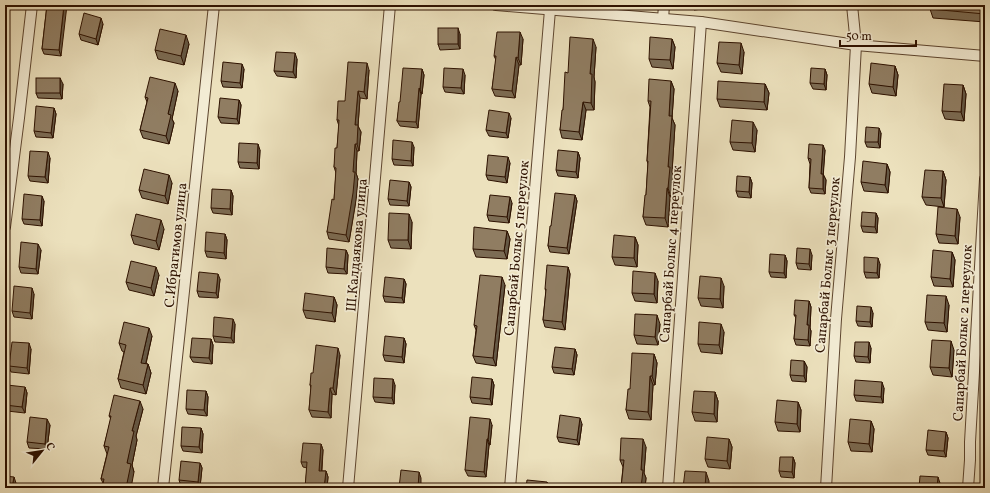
<svg xmlns="http://www.w3.org/2000/svg" width="990" height="493" font-family="Vollkorn,serif">
<style>
.lines{fill:none;stroke-linecap:round;stroke-linejoin:round}
.minor-casing{stroke:#5d452f;stroke-width:12}
.minor{stroke:#f3ecd4;stroke-width:10}
.wall{fill:#7c6c54;stroke:#2d1100}
.shaded-wall{fill:#655845;stroke:#2d1100}
.building{fill:#907d62;stroke:#2d1100}
.labels{text-anchor:middle;stroke-width:3.5;stroke-linejoin:round;paint-order:stroke}
.street-label{font-size:14px;fill:#2d1100;stroke:#f3ecd4}
</style>
<rect width="100%" height="100%" fill="#ece1bd"/>
<filter id="stains"><feTurbulence type="fractalNoise" baseFrequency=".005" numOctaves="4"/><feColorMatrix values="0 0 0 0 .2 0 0 0 0 .09 0 0 0 0 .02 0 0 0 .5 -.17"/></filter>
<radialGradient id="worn" r=".72"><stop offset=".6" stop-color="#630" stop-opacity="0"/><stop offset="1" stop-color="#630" stop-opacity=".3"/></radialGradient>
<g class="lines">
<defs>
<g id="minor">
<path d="M496,5l205,17 155,23 129,11"/>
<path d="M663,19l1,-14"/>
<path d="M5,227l14,-109 13,-113"/>
<path d="M163,488c17,-161 35,-322 51,-483"/>
<path d="M348,488l42,-483"/>
<path d="M510,488l40,-478"/>
<path d="M668,488l33,-466"/>
<path d="M826,488l10,-169 14,-162 6,-112 -4,-40"/>
<path d="M968,488l2,-28v-18l15,-263"/>
</g>
</defs>
<use href="#minor" class="minor-casing"/>
<use href="#minor" class="minor"/>
</g>
<g class="wall">
<path d="M47,5l14,51 -17,-2 -2,-5z"/>
<path d="M692,5h28v2l-26,3z"/>
<path d="M795,5h27v2z"/>
<path d="M985,5v17l-52,-4 -3,-9z"/>
<path d="M103,24l-5,21 -17,-5 -2,-6z"/>
<path d="M460,34v15l-20,1 -2,-6z"/>
<path d="M523,39l-2,26h-2l-4,33 -20,-2 -3,-7 4,-29 -2,-4z"/>
<path d="M672,39l3,8 -2,22 -21,-2 -3,-8z"/>
<path d="M189,44l-5,21 -26,-6 -3,-9z"/>
<path d="M596,47l-2,30 1,5 -1,28h-8l-4,30 -20,-2 -2,-8 3,-20 5,-37z"/>
<path d="M744,52l-2,22 -21,-2 -4,-9z"/>
<path d="M297,59l-1,19 -19,-2 -3,-5z"/>
<path d="M895,66l3,9 -2,21 -24,-3 -3,-9z"/>
<path d="M244,69l-2,19 -19,-1 -2,-6z"/>
<path d="M422,69l2,6 -2,19h-1l-3,34 -18,-2 -3,-5 3,-19z"/>
<path d="M825,69l2,6 -1,15 -13,-1 -3,-6z"/>
<path d="M369,70l-2,29 -7,-1 -2,28 3,6 -2,19h-2l-1,22 2,6 -2,21 -7,42 -20,-3 -2,-7 7,-32 2,-27 -2,-6 3,-19 2,-22 -2,-6 8,-19z"/>
<path d="M465,75l-1,19 -19,-2 -2,-5z"/>
<path d="M671,81l3,8 -2,29 3,7 -3,47 1,3 -2,22h-1l-2,30 -22,-2 -3,-8 3,-22 2,-31 -1,-3 3,-54 -2,-6z"/>
<path d="M63,84l-1,15 -24,-1 -2,-5z"/>
<path d="M765,84l4,9 -2,17 -47,-3 -3,-8z"/>
<path d="M963,85l3,9 -2,27 -19,-2 -3,-8z"/>
<path d="M178,91l-6,28 2,4 -5,21 -26,-6 -3,-8 7,-28 -2,-5z"/>
<path d="M239,100l2,5 -2,19 -18,-1 -3,-6z"/>
<path d="M54,108l2,6 -3,24 -17,-1 -2,-6z"/>
<path d="M511,118l-3,20 -19,-2 -3,-6z"/>
<path d="M757,130l-2,22 -22,-2 -3,-8z"/>
<path d="M881,133l-1,15 -13,-1 -2,-5z"/>
<path d="M414,147l-1,19 -19,-1 -2,-6z"/>
<path d="M260,150l-1,19 -19,-1 -2,-6z"/>
<path d="M825,150l-2,24 3,6 -1,14 -14,-1 -2,-5 1,-24 -2,-6z"/>
<path d="M578,152l2,6 -2,20 -20,-2 -2,-6z"/>
<path d="M50,158l-2,25 -18,-2 -2,-5z"/>
<path d="M510,163l-3,20 -19,-3 -2,-5z"/>
<path d="M887,164l3,8 -2,21 -24,-2 -3,-9z"/>
<path d="M943,171l3,9 -2,27 -18,-2 -4,-8z"/>
<path d="M750,177l2,6 -1,15 -13,-1 -2,-6z"/>
<path d="M409,182l2,5 -2,19 -19,-1 -2,-6z"/>
<path d="M172,183l-4,21 -26,-6 -3,-8z"/>
<path d="M231,190l2,6 -1,19 -19,-2 -2,-5z"/>
<path d="M575,195l2,6 -8,53 -19,-2 -2,-6 3,-20z"/>
<path d="M44,201l-2,25 -18,-2 -2,-5z"/>
<path d="M512,203l-3,20 -20,-2 -2,-6z"/>
<path d="M876,213l2,5 -1,15 -14,-1 -2,-6z"/>
<path d="M960,217l-2,27 -19,-1 -3,-9z"/>
<path d="M412,222l-1,27 -20,-1 -3,-8z"/>
<path d="M164,229l-5,21 -25,-6 -3,-9z"/>
<path d="M507,231l3,8 -3,20 -31,-2 -3,-8z"/>
<path d="M225,234l2,6 -1,19 -19,-2 -2,-6z"/>
<path d="M635,237l3,8 -1,22 -22,-2 -3,-8z"/>
<path d="M41,250l-3,24 -17,-1 -2,-6z"/>
<path d="M346,250l2,5 -1,19 -19,-1 -2,-6z"/>
<path d="M952,252l3,8 -2,27 -19,-1 -3,-9z"/>
<path d="M785,255l2,6 -1,17 -15,-1 -2,-5z"/>
<path d="M812,255l-1,15 -13,-1 -2,-6z"/>
<path d="M880,264l-1,14h-13l-2,-6z"/>
<path d="M568,267l2,7 -5,56 -20,-3 -2,-7 3,-29 -1,-2z"/>
<path d="M159,275l-5,21 -25,-6 -3,-8z"/>
<path d="M220,279l-2,19 -19,-1 -2,-6z"/>
<path d="M404,279l2,5 -2,19 -19,-1 -2,-6z"/>
<path d="M658,281l-1,22 -22,-2 -3,-8z"/>
<path d="M505,285l-9,81 -20,-3 -3,-7 3,-26 -2,-5z"/>
<path d="M724,286l-1,22 -22,-2 -3,-8z"/>
<path d="M34,294l-2,25 -18,-2 -2,-6z"/>
<path d="M334,297l3,8 -2,17 -29,-4 -3,-8z"/>
<path d="M809,301l2,6 -1,21 1,3 -1,15 -14,-1 -2,-6 2,-21 -2,-3z"/>
<path d="M949,305l-2,27 -19,-2 -3,-8z"/>
<path d="M873,313l-1,14 -14,-1 -2,-5z"/>
<path d="M235,324l-1,19 -19,-1 -2,-6z"/>
<path d="M660,324l-2,21 -21,-1 -3,-9z"/>
<path d="M724,332l-2,22 -21,-2 -3,-8z"/>
<path d="M152,336l-6,28h2l3,9 -5,21 -25,-6 -3,-9 6,-27 -2,-1 -3,-8z"/>
<path d="M404,338l2,6 -2,19 -19,-2 -2,-6z"/>
<path d="M211,339l2,6 -1,19 -19,-2 -3,-5z"/>
<path d="M871,348l-1,15 -14,-1 -2,-6z"/>
<path d="M31,349l-2,25 -18,-2 -2,-6z"/>
<path d="M575,349l2,6 -3,20 -20,-2 -2,-6z"/>
<path d="M954,350l-2,27 -19,-2 -3,-8z"/>
<path d="M654,354l3,9 -2,22h-2l-2,35 -22,-1 -3,-9 4,-21z"/>
<path d="M340,355l-4,40 -4,-1 -1,24 -19,-1 -3,-7 2,-22 -1,-3 3,-12z"/>
<path d="M804,361l3,6 -1,15 -14,-1 -2,-6z"/>
<path d="M492,379l2,6 -2,20 -20,-2 -2,-6z"/>
<path d="M395,385l-1,19 -19,-2 -2,-5z"/>
<path d="M25,387l2,6 -2,20 -18,-2 -2,-6z"/>
<path d="M884,388l-1,15 -27,-2 -2,-6z"/>
<path d="M206,391l2,6 -1,19 -19,-2 -2,-5z"/>
<path d="M715,392l3,9 -1,21 -22,-1 -3,-9z"/>
<path d="M798,402l3,8 -1,22 -22,-1 -3,-9z"/>
<path d="M143,409l-7,27 1,4 -5,25 2,7 -31,11 -2,-4 6,-25 -3,-8 7,-27 -2,-3z"/>
<path d="M871,421l3,8 -2,23 -21,-1 -3,-9z"/>
<path d="M582,424l-3,21 -20,-3 -2,-5z"/>
<path d="M50,425l-3,24 -18,-1 -2,-6z"/>
<path d="M492,425l-2,20h-1l-3,32 -18,-1 -3,-6z"/>
<path d="M201,428l2,6 -1,19 -19,-2 -2,-5z"/>
<path d="M946,432l2,6 -2,19 -18,-2 -2,-5z"/>
<path d="M729,439l3,8 -2,22 -22,-2 -3,-8z"/>
<path d="M321,444l2,6 -1,21h4l2,6 -1,11h-22l2,-20 -4,-1 -2,-5z"/>
<path d="M646,447l-2,26 2,5 -1,10h-24l2,-21 -3,-7z"/>
<path d="M793,457l2,6 -1,15 -13,-1 -2,-6z"/>
<path d="M200,463l2,5 -2,19 -19,-1 -2,-6z"/>
</g>
<g class="shaded-wall">
<path d="M7,5h3v1l-5,26v-16z"/>
<path d="M64,5h3l-6,51 -2,-6z"/>
<path d="M101,18l2,6 -5,21 -2,-6z"/>
<path d="M458,28l2,6v15l-2,-5z"/>
<path d="M520,32l3,7 -2,26 -3,-7z"/>
<path d="M186,35l3,9 -5,21 -3,-9z"/>
<path d="M593,39l3,8 -2,30 1,5 -1,28 -3,-7 -1,-29z"/>
<path d="M672,39l3,8 -2,22 -3,-9z"/>
<path d="M741,43l3,9 -2,22 -3,-9z"/>
<path d="M295,53l2,6 -1,19 -3,-6z"/>
<path d="M516,57l3,8 -4,33 -3,-7z"/>
<path d="M367,63l2,7 -2,29 -3,-7z"/>
<path d="M242,64l2,5 -2,19 -2,-5z"/>
<path d="M895,66l3,9 -2,21 -3,-9z"/>
<path d="M422,69l2,6 -2,19 -2,-5z"/>
<path d="M463,69l2,6 -1,19 -3,-6z"/>
<path d="M825,69l2,6 -1,15 -2,-6z"/>
<path d="M60,78l3,6 -1,15 -2,-6z"/>
<path d="M671,81l3,8 -2,29 3,7 -3,47 1,3 -2,22 -3,-9 1,-72z"/>
<path d="M175,83l3,8 -6,28 2,4 -5,21 -3,-8 2,-22z"/>
<path d="M765,84l4,9 -2,17 -3,-8z"/>
<path d="M963,85l3,9 -2,27 -3,-9z"/>
<path d="M419,88l2,6 -3,34 -2,-6z"/>
<path d="M358,91l2,7 -2,28 3,6 -2,19 -2,-7 -2,-19z"/>
<path d="M239,100l2,5 -2,19 -2,-5z"/>
<path d="M583,102l3,8 -4,30 -3,-8z"/>
<path d="M54,108l2,6 -3,24 -2,-5z"/>
<path d="M509,113l2,5 -3,20 -2,-5z"/>
<path d="M753,122l4,8 -2,22 -3,-9z"/>
<path d="M879,128l2,5 -1,15 -2,-6z"/>
<path d="M412,142l2,5 -1,19 -2,-5z"/>
<path d="M258,144l2,6 -1,19 -2,-6z"/>
<path d="M355,144l2,7 -1,22 2,6 -2,21 -7,42 -3,-7z"/>
<path d="M823,145l2,5 -2,29 -2,-5z"/>
<path d="M48,152l2,6 -2,25 -3,-6z"/>
<path d="M578,152l2,6 -2,20 -2,-6z"/>
<path d="M508,157l2,6 -3,20 -2,-6z"/>
<path d="M887,164l3,8 -2,21 -3,-8z"/>
<path d="M943,171l3,9 -2,27 -3,-9z"/>
<path d="M823,174l3,6 -1,14 -2,-5z"/>
<path d="M169,175l3,8 -4,21 -3,-8z"/>
<path d="M750,177l2,6 -1,15 -2,-6z"/>
<path d="M409,182l2,5 -2,19 -2,-5z"/>
<path d="M667,188l3,9 -2,30 -3,-9z"/>
<path d="M231,190l2,6 -1,19 -2,-6z"/>
<path d="M575,195l2,6 -8,53 -2,-6z"/>
<path d="M42,196l2,5 -2,25 -2,-6z"/>
<path d="M510,197l2,6 -3,20 -2,-6z"/>
<path d="M957,209l3,8 -2,27 -3,-8z"/>
<path d="M876,213l2,5 -1,15 -2,-6z"/>
<path d="M409,214l3,8 -1,27 -3,-9z"/>
<path d="M161,220l3,9 -5,21 -3,-9z"/>
<path d="M507,231l3,8 -3,20 -3,-8z"/>
<path d="M225,234l2,6 -1,19 -2,-6z"/>
<path d="M635,237l3,8 -1,22 -3,-9z"/>
<path d="M38,244l3,6 -3,24 -2,-5z"/>
<path d="M810,249l2,6 -1,15 -2,-6z"/>
<path d="M346,250l2,5 -1,19 -3,-5z"/>
<path d="M952,252l3,8 -2,27 -3,-8z"/>
<path d="M785,255l2,6 -1,17 -2,-5z"/>
<path d="M878,258l2,6 -1,14 -2,-5z"/>
<path d="M156,267l3,8 -5,21 -3,-8z"/>
<path d="M568,267l2,7 -5,56 -3,-8z"/>
<path d="M655,273l3,8 -1,22 -3,-9z"/>
<path d="M218,274l2,5 -2,19 -2,-5z"/>
<path d="M502,277l3,8 -9,81 -3,-8z"/>
<path d="M721,278l3,8 -1,22 -3,-9z"/>
<path d="M404,279l2,5 -2,19 -2,-5z"/>
<path d="M32,288l2,6 -2,25 -2,-6z"/>
<path d="M946,296l3,9 -2,27 -3,-9z"/>
<path d="M334,297l3,8 -2,17 -3,-9z"/>
<path d="M809,301l2,6 -1,21 1,3 -1,15 -2,-6 -1,-15z"/>
<path d="M871,307l2,6 -1,14 -2,-5z"/>
<path d="M657,315l3,9 -2,21 -3,-8z"/>
<path d="M233,319l2,5 -1,19 -3,-5z"/>
<path d="M721,324l3,8 -2,22 -3,-9z"/>
<path d="M149,328l3,8 -8,35 -3,-8z"/>
<path d="M404,338l2,6 -2,19 -2,-6z"/>
<path d="M211,339l2,6 -1,19 -3,-6z"/>
<path d="M951,341l3,9 -2,27 -3,-9z"/>
<path d="M869,342l2,6 -1,15 -2,-6z"/>
<path d="M29,343l2,6 -2,25 -2,-6z"/>
<path d="M338,348l2,7 -4,40 -3,-7z"/>
<path d="M575,349l2,6 -3,20 -2,-6z"/>
<path d="M654,354l3,9 -2,22 -3,-9z"/>
<path d="M804,361l3,6 -1,15 -2,-6z"/>
<path d="M148,364l3,9 -5,21 -3,-9z"/>
<path d="M650,376l3,9 -2,35 -3,-8z"/>
<path d="M393,379l2,6 -1,19 -2,-6z"/>
<path d="M492,379l2,6 -2,20 -2,-6z"/>
<path d="M882,382l2,6 -1,15 -2,-6z"/>
<path d="M25,387l2,6 -2,20 -3,-6z"/>
<path d="M330,388l2,6 -1,24 -3,-6z"/>
<path d="M206,391l2,6 -1,19 -3,-6z"/>
<path d="M715,392l3,9 -1,21 -3,-8z"/>
<path d="M140,401l3,8 -7,27 1,4 -5,25 2,7 -3,16h-5l1,-25 5,-32z"/>
<path d="M798,402l3,8 -1,22 -3,-8z"/>
<path d="M580,418l2,6 -3,21 -2,-5z"/>
<path d="M47,419l3,6 -3,24 -2,-5z"/>
<path d="M490,419l2,6 -2,20 -2,-6z"/>
<path d="M871,421l3,8 -2,23 -3,-8z"/>
<path d="M201,428l2,6 -1,19 -3,-6z"/>
<path d="M946,432l2,6 -2,19 -2,-6z"/>
<path d="M487,439l2,6 -3,32 -2,-5z"/>
<path d="M643,439l3,8 -2,26 2,5 -1,10h-4v-18z"/>
<path d="M729,439l3,8 -2,22 -3,-8z"/>
<path d="M321,444l2,6 -2,26 -2,-5z"/>
<path d="M793,457l2,6 -1,15 -2,-6z"/>
<path d="M200,463l2,5 -2,19 -2,-5z"/>
<path d="M326,471l2,6 -1,11h-3z"/>
<path d="M419,472l2,6v10h-3z"/>
<path d="M706,472l3,9v7h-4z"/>
<path d="M14,477l2,6 -1,5h-3z"/>
<path d="M938,477l2,6v5h-3z"/>
<path d="M547,482l2,6h-2z"/>
</g>
<g class="building">
<path d="M5,5h2l-2,11z"/>
<path d="M47,5h17l-5,45 -17,-1z"/>
<path d="M930,5h55v9l-55,-5z"/>
<path d="M84,13l17,5 -5,21 -17,-5z"/>
<rect x="438" y="28" width="20" height="16"/>
<path d="M160,29l26,6 -5,21 -26,-6z"/>
<path d="M497,32h23l-2,26 -2,-1 -4,34 -20,-2 4,-33h-2z"/>
<path d="M570,37l23,2 -3,35h2l-1,29 -8,-1 -4,30 -19,-2 2,-20h1l2,-38 3,1z"/>
<path d="M650,37l22,2 -2,21 -21,-1z"/>
<path d="M719,42l22,1 -2,22 -22,-2z"/>
<path d="M276,52l19,1 -2,19 -19,-1z"/>
<path d="M223,62l19,2 -2,19 -19,-2z"/>
<path d="M348,62l19,1 -3,29 -6,-1 -3,34h3l-1,19h-2l-2,28h2l-2,21 -7,42 -19,-3 5,-33 2,1 2,-32 -2,-1 1,-19h2l2,-28h-2l1,-19h7z"/>
<path d="M871,63l24,3 -2,21 -24,-3z"/>
<path d="M403,68l19,1 -2,20 -1,-1 -3,34 -19,-1 2,-19h1z"/>
<path d="M444,68l19,1 -2,19 -18,-1z"/>
<path d="M811,68l14,1 -1,15 -14,-1z"/>
<path d="M150,77l25,6 -7,31 3,1 -5,21 -26,-6 8,-32 -3,-1z"/>
<rect x="36" y="78" width="24" height="15"/>
<path d="M649,79l22,2 -2,35h3l-4,51h2l-2,21h-1l-2,30 -22,-1 2,-22h1l2,-34h-1l4,-60h-3z"/>
<path d="M718,81l47,3 -1,18 -47,-3z"/>
<path d="M944,84l19,1 -2,27 -19,-1z"/>
<path d="M220,98l19,2 -2,19 -19,-2z"/>
<path d="M36,106l18,2 -3,25 -17,-2z"/>
<path d="M489,110l20,3 -3,20 -20,-3z"/>
<path d="M732,120l21,2 -1,21 -22,-1z"/>
<path d="M866,127l13,1 -1,14h-13z"/>
<path d="M393,140l19,2 -1,19 -19,-2z"/>
<path d="M239,143l19,1 -1,19 -19,-1z"/>
<path d="M809,144l14,1 -2,29h2v15l-14,-1 2,-29 -3,-1z"/>
<path d="M558,150l20,2 -2,20 -20,-2z"/>
<path d="M30,151l18,1 -3,25 -17,-1z"/>
<path d="M488,155l20,2 -3,20 -19,-2z"/>
<path d="M863,161l24,3 -2,21 -24,-3z"/>
<path d="M144,169l25,6 -4,21 -26,-6z"/>
<path d="M925,170l18,1 -2,27 -19,-1z"/>
<path d="M737,176l13,1 -1,15 -13,-1z"/>
<path d="M390,180l19,2 -2,19 -19,-2z"/>
<path d="M212,189l19,1 -1,19 -19,-1z"/>
<path d="M555,193l20,2 -8,53 -19,-2 2,-20h1z"/>
<path d="M24,194l18,2 -2,24 -18,-1z"/>
<path d="M490,195l20,2 -3,20 -20,-2z"/>
<path d="M938,207l19,2 -2,27 -19,-2z"/>
<path d="M862,212l14,1 -1,14 -14,-1z"/>
<path d="M389,213l20,1 -1,26h-20z"/>
<path d="M136,214l25,6 -5,21 -25,-6z"/>
<path d="M474,227l33,4 -3,20 -31,-2z"/>
<path d="M206,232l19,2 -1,19 -19,-2z"/>
<path d="M614,235l21,2 -1,21 -22,-1z"/>
<path d="M21,242l17,2 -2,25 -17,-2z"/>
<path d="M327,248l19,2 -2,19 -18,-2z"/>
<path d="M797,248l13,1 -1,15 -13,-1z"/>
<path d="M933,250l19,2 -2,27 -19,-2z"/>
<path d="M770,254l15,1 -1,18 -15,-1z"/>
<path d="M864,257l14,1 -1,15 -13,-1z"/>
<path d="M131,261l25,6 -5,21 -25,-6z"/>
<path d="M547,265l21,2 -6,55 -19,-2 3,-31h-1z"/>
<path d="M633,271l22,2 -1,21 -22,-1z"/>
<path d="M199,272l19,2 -2,19 -19,-2z"/>
<path d="M480,275l22,2 -9,81 -20,-2 4,-30 -3,-1z"/>
<path d="M700,276l21,2 -1,21 -22,-1z"/>
<path d="M385,277l19,2 -2,19 -19,-2z"/>
<path d="M14,286l18,2 -2,25 -18,-2z"/>
<path d="M305,293l29,4 -2,16 -29,-3z"/>
<path d="M927,295l19,1 -2,27 -19,-1z"/>
<path d="M795,300l14,1 -2,24h2l-1,15 -14,-1 2,-24h-2z"/>
<path d="M857,306l14,1 -1,15 -14,-1z"/>
<path d="M635,314l22,1 -2,22 -21,-2z"/>
<path d="M214,317l19,2 -2,19 -18,-2z"/>
<path d="M124,322l25,6 -8,35 7,1 -5,21 -25,-6 8,-34 -7,-2z"/>
<path d="M699,322l22,2 -2,21 -21,-1z"/>
<path d="M385,336l19,2 -2,19 -19,-2z"/>
<path d="M192,338l19,1 -2,19 -19,-1z"/>
<path d="M932,340l19,1 -2,27 -19,-1z"/>
<path d="M12,342l17,1 -2,25 -18,-2z"/>
<path d="M855,342h14l-1,15 -14,-1z"/>
<path d="M316,345l22,3 -5,40h-3l-2,24 -19,-2 2,-25h-1l1,-12h2z"/>
<path d="M555,347l20,2 -3,20 -20,-2z"/>
<path d="M632,353l22,1 -2,22h-2l-2,36 -22,-2 2,-21h2z"/>
<path d="M791,360l13,1v15l-14,-1z"/>
<path d="M472,377l20,2 -2,20 -20,-2z"/>
<path d="M374,378l19,1 -1,19 -19,-1z"/>
<path d="M855,380l27,2 -1,15 -27,-2z"/>
<path d="M7,385l18,2 -3,20 -17,-2z"/>
<path d="M187,390l19,1 -2,19 -18,-1z"/>
<path d="M694,391l21,1 -1,22 -22,-2z"/>
<path d="M114,395l26,6 -8,30h2l-7,32 4,1 -5,24h-24l2,-9h-3l8,-32 -5,-1 7,-30h-2z"/>
<path d="M777,400l21,2 -1,22 -22,-2z"/>
<path d="M560,415l20,3 -3,22 -20,-3z"/>
<path d="M30,417l17,2 -2,25 -18,-2z"/>
<path d="M470,417l20,2 -2,20h-1l-3,33 -19,-2z"/>
<path d="M850,419l21,2 -2,23 -21,-2z"/>
<path d="M182,427l19,1 -2,19 -18,-1z"/>
<path d="M928,430l18,2 -2,19 -18,-1z"/>
<path d="M707,437l22,2 -2,22 -22,-2z"/>
<path d="M621,438l22,1 -2,31h2l-2,18h-20l3,-28h-4z"/>
<path d="M303,443l18,1 -2,27h7l-2,17h-19l2,-26h-6z"/>
<path d="M780,457h13l-1,15 -13,-1z"/>
<path d="M181,461l19,2 -2,19 -19,-2z"/>
<path d="M401,470l18,2 -1,16h-19z"/>
<path d="M685,471l21,1 -1,16h-22z"/>
<path d="M984,473h1v15h-2z"/>
<path d="M5,476l9,1 -2,11h-7z"/>
<path d="M920,476l18,1 -1,11h-18z"/>
<path d="M527,480l20,2v6h-21z"/>
<path d="M371,485l20,2v1h-20z"/>
</g>
<g class="labels">
<g class="street-label">
<text transform="translate(175 245) rotate(-84)" y="5">С.Ибрагимов улица</text>
<text transform="translate(356 245) rotate(-85)" y="5">Ш.Калдаякова улица</text>
<text transform="translate(516 248) rotate(-85)" y="5">Сапарбай Болыс 5 переулок</text>
<text transform="translate(670 254) rotate(-86)" y="5">Сапарбай Болыс 4 переулок</text>
<text transform="translate(827 265) rotate(-85)" y="5">Сапарбай Болыс 3 переулок</text>
<text transform="translate(962 333) rotate(-87)" y="5">Сапарбай Болыс 2 переулок</text>
</g>
</g>
<rect width="990" height="493" fill="none" stroke="#ece1bd" stroke-width="20"/>
<rect x="6" y="6" width="978" height="481" fill="none" stroke="#2d1100" stroke-width="2"/>
<rect x="10" y="10" width="970" height="473" fill="none" stroke="#2d1100"/>
<g transform="translate(42 451) rotate(60)" stroke="#f3ecd4" stroke-width="3" paint-order="stroke">
<path d="M0-3L7 15L0 10L-7 15Z" fill="#2d1100"/>
<text y="-6" font-size="11" font-weight="bold" text-anchor="middle" fill="#2d1100">С</text>
</g>
<path d="M840 40v6h76v-6" fill="none" stroke="#2d1100" stroke-width="2"/>
<text x="846" y="40" font-size="12" fill="#2d1100" stroke="#f3ecd4" stroke-width="3" paint-order="stroke">50 m</text>
<rect width="100%" height="100%" filter="url(#stains)"/>
<rect width="100%" height="100%" fill="url(#worn)"/>
</svg>
